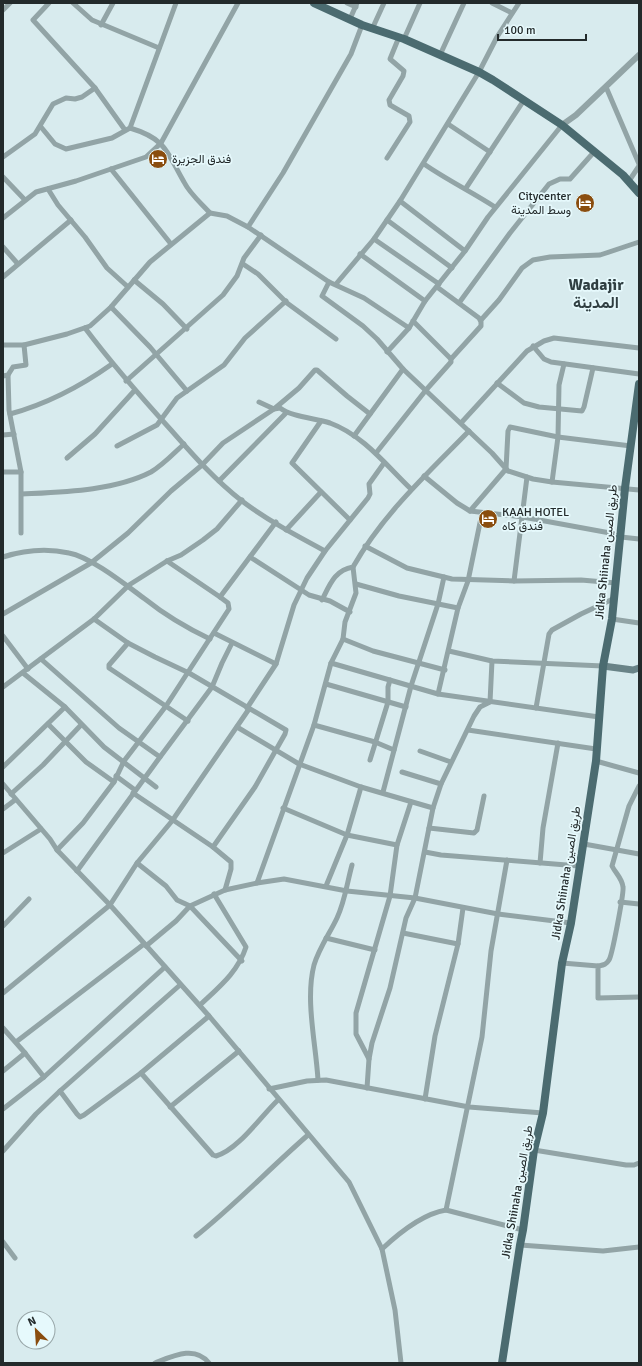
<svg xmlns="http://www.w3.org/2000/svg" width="642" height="1366" font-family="Signika,Vazirmatn,sans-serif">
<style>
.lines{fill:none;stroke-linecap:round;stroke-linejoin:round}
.minor{stroke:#92a4a6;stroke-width:5}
.tertiary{stroke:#92a4a6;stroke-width:6}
.secondary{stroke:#698387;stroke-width:7}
.primary{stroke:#4b6b70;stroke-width:8}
.labels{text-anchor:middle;stroke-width:3.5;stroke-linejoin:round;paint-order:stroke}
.poi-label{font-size:12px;fill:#232a2b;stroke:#e6f9fc;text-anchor:start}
.street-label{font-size:12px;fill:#232a2b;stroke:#e6f9fc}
.district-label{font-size:16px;font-weight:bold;fill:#303f42;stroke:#e6f9fc}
</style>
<rect width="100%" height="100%" fill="#d8ebee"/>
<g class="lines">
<g class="minor">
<path d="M49,3l-16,17 62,68"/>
<path d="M73,3l19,17 67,28"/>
<path d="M347,3l9,4"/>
<path d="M492,3l20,10"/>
<path d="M3,10l7,-7"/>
<path d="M350,19l7,-16"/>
<path d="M101,25l12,-22"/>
<path d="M373,27l11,-24"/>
<path d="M404,39l16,-36"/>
<path d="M440,55l24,-52"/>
<path d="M606,87l33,77"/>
<path d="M448,124l42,28"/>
<path d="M41,127l14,17 11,5 46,-11 18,-10 46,-125"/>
<path d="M130,128c37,11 37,25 54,54 6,12 17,21 26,31"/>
<path d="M3,157l32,-23 18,-30 13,-6 9,1 7,-2 13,-9 30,42"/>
<path d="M387,158l23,-36 -1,-6 -19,-11 -1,-5 14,-24 1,-5 -14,-12 9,-22"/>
<path d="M424,164c23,16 48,28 71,43"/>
<path d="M111,169l60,75"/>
<path d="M3,177l22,23"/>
<path d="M629,181l10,-15"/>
<path d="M466,188l58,-88"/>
<path d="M48,189l10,16 27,32 22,31 21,19"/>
<path d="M400,201l65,50"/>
<path d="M3,218l33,-26 40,-11 70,-24 15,-14 77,-140"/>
<path d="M387,220l65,48"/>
<path d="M248,227l35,-54 68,-119 11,-29"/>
<path d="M374,239l65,45"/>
<path d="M3,247l15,17"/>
<path d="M360,254l65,47"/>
<path d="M243,264l15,10 29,29 49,36"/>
<path d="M3,277l68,-57"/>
<path d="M134,280l29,24 24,25"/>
<path d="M329,282l-7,14 41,30 14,13 26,30 89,84 16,18 25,8 19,3 87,8"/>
<path d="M336,284l38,-45 26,-38 79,-129 18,-35 22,-34"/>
<path d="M459,303l51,-70 39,-49 11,-5h10l24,-27"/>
<path d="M111,307l39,40 37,44"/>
<path d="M481,320l18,-20 23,-32 11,-8 17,-3 50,-2 39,-13"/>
<path d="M413,321l38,38"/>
<path d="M85,328c27,36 56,69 86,102 22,25 44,50 71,71 25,19 55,35 83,50"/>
<path d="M3,345h21l43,-11 23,-8 21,-19 39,-45 60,-49 17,3 21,11 81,55 35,16 45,30"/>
<path d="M533,346l11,13 7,3 88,12"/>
<path d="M387,352l22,-24 16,-27 40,-50 23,-34 74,-92"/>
<path d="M8,375l1,35 12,62v61"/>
<path d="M3,376l5,-1 5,-8 13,-2 -2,-20"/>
<path d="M126,381l97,-86 14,-19 7,-18 17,-23"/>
<path d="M497,383l27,20 15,4 43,4 2,-4 9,-39"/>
<path d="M259,402l15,7 6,-1c12,9 34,10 50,15 33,12 56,42 81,66"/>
<path d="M10,414c37,-10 71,-28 102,-50"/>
<path d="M321,421l-29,42 58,57"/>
<path d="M461,423l66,-72 17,-10 10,-3 85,10"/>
<path d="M3,435l11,-1"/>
<path d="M354,436l49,-67"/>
<path d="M117,446l40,-21 20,-27 47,-33 21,-27 41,-37"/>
<path d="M376,453l50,-63 25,-28v-3l30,-33v-4l-2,-4 -42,-31"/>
<path d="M67,458l28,-24 40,-44"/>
<path d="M3,472h18"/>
<path d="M424,476l33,27 13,8 53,6 98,18"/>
<path d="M219,481l67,-68"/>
<path d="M552,482l6,-45 1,-52 5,-21"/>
<path d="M22,494c40,-2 92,-3 129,-22 12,-7 22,-18 33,-28"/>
<path d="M470,511l36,-42 2,-38 2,-4 48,10 73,9"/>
<path d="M286,530l35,-38"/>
<path d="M621,537l18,2"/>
<path d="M365,546l42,22 45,11 62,2 67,-1 35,3"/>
<path d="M3,557c22,-7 43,-9 66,-4 22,4 58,33 76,46 20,16 42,29 65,40"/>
<path d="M250,557l59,38 21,6 20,11"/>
<path d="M514,581l13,-104"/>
<path d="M356,584l43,12 59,12"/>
<path d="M220,597l56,-75"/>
<path d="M322,600c8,-16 13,-30 31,-33 30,-53 74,-93 116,-136"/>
<path d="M3,614l88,-51 37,-30 43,-42 31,-26 21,-22 51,-34 25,-21 16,-18h2l30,26 23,18"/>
<path d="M94,619l34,24 27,14 34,16 97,57 -1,4 -30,53 -42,60"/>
<path d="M612,619l27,4"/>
<path d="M214,633l62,31"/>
<path d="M3,636l25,33"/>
<path d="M343,639l30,12 72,19"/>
<path d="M128,643l-19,22v3l79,53"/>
<path d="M449,651l43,10 111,5"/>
<path d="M41,659l78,69 41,29 -83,114"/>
<path d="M331,663l107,31 161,23"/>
<path d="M23,673l42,34 39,40 52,40"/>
<path d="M326,684l80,23"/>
<path d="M3,687l91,-68 35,-34 38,-24 14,-6 22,-15 14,-11 25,-29"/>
<path d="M438,694l20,-86 10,-27 14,-68"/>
<path d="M247,708l29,-44 18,-59 13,-27 18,-27 43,-53 2,-4 -1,-10 15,-21"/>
<path d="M536,708l13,-74 3,-4 29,-16 34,-16"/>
<path d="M48,724l38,38 28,20"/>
<path d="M314,725l61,17 19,8"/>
<path d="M237,727l62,37 62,23 72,21"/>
<path d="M468,730l128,19"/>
<path d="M420,751l31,11"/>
<path d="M160,757l52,-70 10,-24 10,-20"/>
<path d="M370,760l18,-58v-15l2,-7"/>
<path d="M596,761l43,12"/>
<path d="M3,767l62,-60"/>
<path d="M402,772l39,12"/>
<path d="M116,776l19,14"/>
<path d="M3,784l47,55 7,11 53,55 99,111 140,166 33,67 13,61 6,53"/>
<path d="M383,792l28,-106 27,-82 6,-27"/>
<path d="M133,793l80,54 18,15v7l-6,21"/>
<path d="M11,794l32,-29 38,-40"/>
<path d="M283,808l64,27 50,10"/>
<path d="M3,809l12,-9"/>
<path d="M429,828l45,5 3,-3 7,-34"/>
<path d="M584,844l55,10"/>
<path d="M57,850l26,-27 31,-41 10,-21 42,-55 63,-97 -1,-6 -8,-6 -53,-36"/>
<path d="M425,852l16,3 138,11"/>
<path d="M3,853l38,-24"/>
<path d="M137,863l29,23 11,14 13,6 52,55"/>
<path d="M540,863l3,-35 15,-85"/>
<path d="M257,883l57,-158 17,-62 12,-24 2,-17 11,-29 -3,-26"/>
<path d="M326,886l21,-51 14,-48"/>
<path d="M620,902l19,2"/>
<path d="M3,926l26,-27"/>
<path d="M403,933l55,11"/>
<path d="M326,938l49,12"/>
<path d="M146,946l30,-25 14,-15 35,-16 32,-7 27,-4 63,12 68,7 83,16 73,9"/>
<path d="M562,963l36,3v32l41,-1"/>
<path d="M598,966c5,-1 8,-1 11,-6 3,-4 15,-67 14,-73 -1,-9 -7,-13 -11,-21l17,-60 10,-20"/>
<path d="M3,993l107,-88 27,-42 35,-42 77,-112"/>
<path d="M200,1005c19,-18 38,-33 46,-58l-32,-53"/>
<path d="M3,1028l22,25 -22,18"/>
<path d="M16,1042l128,-98"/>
<path d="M25,1053l19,24"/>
<path d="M369,1059l-13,-25v-21l34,-117 7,-51 14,-43"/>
<path d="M141,1073l72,82 3,1c22,-6 45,-40 62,-56"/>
<path d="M318,1080c-2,-36 -13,-80 -4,-115 5,-17 16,-32 23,-47 8,-17 10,-35 15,-53"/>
<path d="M367,1088l2,-29 3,-16 18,-55 16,-70 9,-20 18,-90 8,-24 33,-68 6,-9 10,-5 2,-41"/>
<path d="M269,1089l38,-8 19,-1 143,27 74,6"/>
<path d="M60,1091l17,23 3,3 4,-2 57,-42 68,-57"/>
<path d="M425,1099l10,-63 23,-92 5,-36"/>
<path d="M170,1107l69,-56"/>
<path d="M3,1109l41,-32 121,-110"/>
<path d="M534,1150l92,15h8l5,-2"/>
<path d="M3,1151l33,-37 24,-23 120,-106"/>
<path d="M446,1210l36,-173 9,-86 16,-91"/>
<path d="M196,1236c39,-31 74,-68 112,-101"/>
<path d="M3,1242l12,16"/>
<path d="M520,1245l83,6 36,-4"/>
<path d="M382,1249c17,-16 40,-35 64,-39l77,20"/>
<path d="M155,1363c18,-7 40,-18 54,0"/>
</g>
<path class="tertiary" d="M562,125l14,-10 63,-60"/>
<path class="secondary" d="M603,666l30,4 6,-2"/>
<g class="primary">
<path d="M314,3l48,22 42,14 75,33 14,8 69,45 61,50 16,18"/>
<path d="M502,1363l18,-118 3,-15 11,-80 9,-37 19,-150 9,-40 25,-162 7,-95 9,-47 13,-131 14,-104"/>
</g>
</g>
<defs>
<symbol id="hotel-disc" viewBox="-11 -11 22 22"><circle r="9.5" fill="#8a4d0f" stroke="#e6f9fc"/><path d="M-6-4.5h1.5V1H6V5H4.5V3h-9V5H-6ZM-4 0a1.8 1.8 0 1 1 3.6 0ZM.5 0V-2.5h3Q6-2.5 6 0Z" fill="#fff"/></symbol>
</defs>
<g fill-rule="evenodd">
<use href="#hotel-disc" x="147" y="148" width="22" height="22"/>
<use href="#hotel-disc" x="574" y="192" width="22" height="22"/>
<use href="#hotel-disc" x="477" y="508" width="22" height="22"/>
</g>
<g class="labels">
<g class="poi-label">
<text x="172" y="163">فندق الجزيرة</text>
<text x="571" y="200" text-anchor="end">Citycenter<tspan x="571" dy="14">وسط المدينة</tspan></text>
<text x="502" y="516">KAAH HOTEL<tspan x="502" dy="14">فندق كاه</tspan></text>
</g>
<g class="street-label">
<text transform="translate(606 552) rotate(-84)" y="4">Jidka Shiinaha طريق الصين</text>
<text transform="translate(566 873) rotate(-81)" y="4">Jidka Shiinaha طريق الصين</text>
<text transform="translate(517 1192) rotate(-80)" y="4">Jidka Shiinaha طريق الصين</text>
</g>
<g class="district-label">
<text x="596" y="290">Wadajir<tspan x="596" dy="18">المدينة</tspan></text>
</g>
</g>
<rect width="642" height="1366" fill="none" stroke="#232a2b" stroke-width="8"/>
<g transform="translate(36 1330) rotate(335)"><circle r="19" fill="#e6f9fc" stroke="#98a6a8"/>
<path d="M0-3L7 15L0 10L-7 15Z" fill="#8a4d0f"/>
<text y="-6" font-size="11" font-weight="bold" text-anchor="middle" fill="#232a2b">N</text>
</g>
<path d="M498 34v6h88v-6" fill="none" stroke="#232a2b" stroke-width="2"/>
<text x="504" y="34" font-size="12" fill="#232a2b" stroke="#e6f9fc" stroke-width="3" paint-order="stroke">100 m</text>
</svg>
